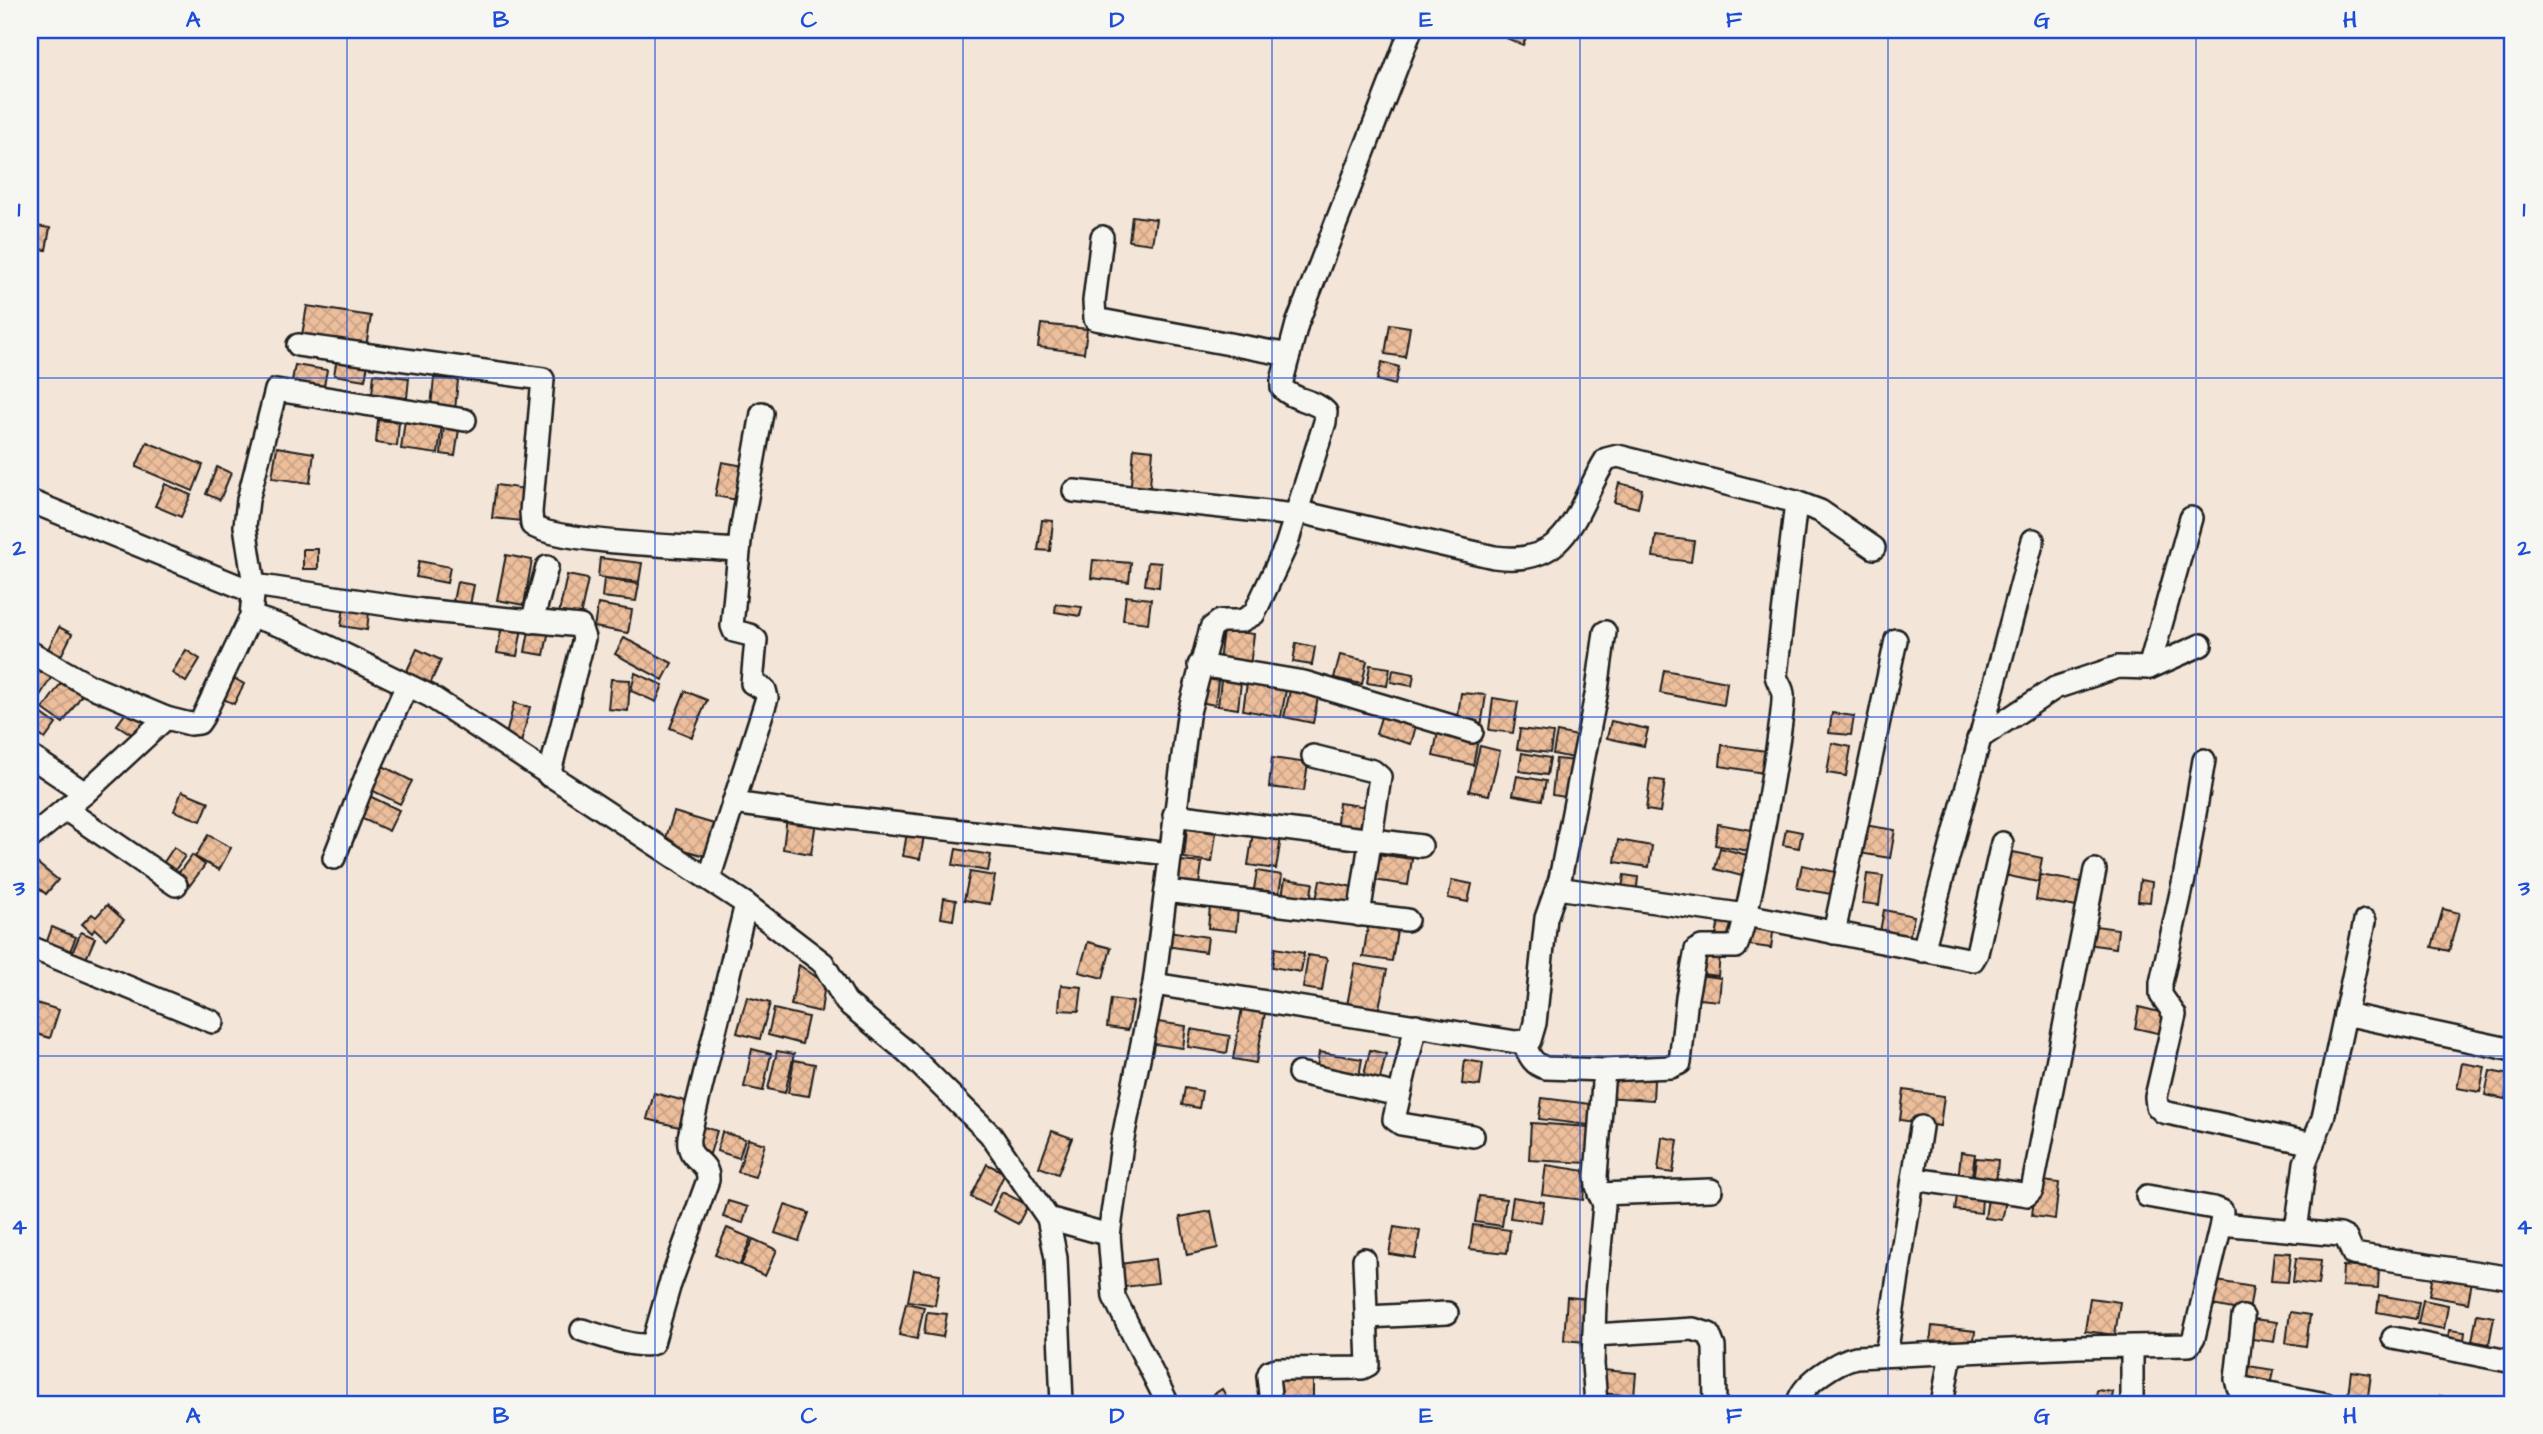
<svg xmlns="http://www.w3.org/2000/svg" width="2543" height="1434" font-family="'Architects Daughter',sans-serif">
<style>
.building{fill:url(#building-cross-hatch);stroke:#1c1c1c;stroke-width:2}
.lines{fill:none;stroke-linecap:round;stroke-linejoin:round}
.minor-casing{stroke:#1c1c1c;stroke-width:26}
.minor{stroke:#f6f6f2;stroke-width:21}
.grid{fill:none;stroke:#1d4ed8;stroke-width:2;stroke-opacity:0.55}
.neatline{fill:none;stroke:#1d4ed8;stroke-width:2.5}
.grid-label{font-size:23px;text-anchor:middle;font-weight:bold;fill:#1d4ed8}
</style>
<defs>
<pattern id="building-cross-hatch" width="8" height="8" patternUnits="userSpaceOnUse" patternTransform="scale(1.75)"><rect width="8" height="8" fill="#ecbe9c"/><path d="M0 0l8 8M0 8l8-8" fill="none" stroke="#caa386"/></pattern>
</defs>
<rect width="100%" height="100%" fill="#f3e5d8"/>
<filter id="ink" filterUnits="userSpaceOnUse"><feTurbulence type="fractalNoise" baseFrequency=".0143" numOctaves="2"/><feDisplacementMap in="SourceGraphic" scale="14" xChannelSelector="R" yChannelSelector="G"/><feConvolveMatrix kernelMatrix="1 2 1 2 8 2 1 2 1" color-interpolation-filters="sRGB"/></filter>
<g filter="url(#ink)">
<g class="building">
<path d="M1507,30h22l-6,15 -19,-8z"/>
<path d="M1132,216l24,3 -4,25 -23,-3z"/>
<path d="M30,225l20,3 -4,22 -16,-3z"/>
<path d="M307,306l64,10 -6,37 -64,-12z"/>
<path d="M1041,324l46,5 -3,24 -46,-6z"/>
<path d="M1390,324l20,3 -5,30 -20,-3z"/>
<path d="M337,358l31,6 -3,16 -31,-5z"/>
<path d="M1382,362l17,5 -4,18 -18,-5z"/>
<path d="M295,365l32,5 -4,21 -32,-5z"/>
<path d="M374,374l35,4 -2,20 -35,-4z"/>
<path d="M434,378l24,2 -3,30 -24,-3z"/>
<path d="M378,420l21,2 -2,24 -21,-3z"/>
<path d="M405,420l37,5 -4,29 -37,-5z"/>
<path d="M444,427l15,2 -4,27 -14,-2z"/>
<path d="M147,442l56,23 -10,26 -57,-24z"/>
<path d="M277,447l37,6 -4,30 -38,-5z"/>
<path d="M1134,448l19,2 -4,47 -19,-2z"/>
<path d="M722,462l22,4 -6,34 -23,-4z"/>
<path d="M217,467l14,6 -11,27 -14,-6z"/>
<path d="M1619,483l23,6 -4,19 -24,-6z"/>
<path d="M165,484l26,11 -10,22 -26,-11z"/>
<path d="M496,485l30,4 -4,32 -30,-3z"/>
<path d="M1042,520l11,1 -3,30 -12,-1z"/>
<path d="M1656,536l38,5 -3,21 -38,-5z"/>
<rect x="303" y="549" width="15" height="20"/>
<path d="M506,555l26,5 -8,45 -27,-5z"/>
<path d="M600,558l42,5 -3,19 -41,-5z"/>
<path d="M1093,560l38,3 -2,19 -38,-4z"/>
<path d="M419,561l31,6 -3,16 -31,-6z"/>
<path d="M1148,562l13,1 -2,24 -14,-2z"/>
<path d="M567,575l21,4 -8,38 -21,-4z"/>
<path d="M604,579l35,5 -3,17 -34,-4z"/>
<path d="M457,582l17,3 -4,20 -17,-4z"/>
<path d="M1126,596l25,3 -3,24 -25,-3z"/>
<path d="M598,604l34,6 -4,23 -34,-6z"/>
<path d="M1056,604l26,3 -2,9 -25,-4z"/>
<path d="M344,608l25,4 -2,18 -26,-4z"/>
<path d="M502,625l20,3 -5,28 -20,-3z"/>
<path d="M530,626l19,4 -5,25 -19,-3z"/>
<path d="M59,627l13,7 -14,28 -13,-7z"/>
<path d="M1223,630l31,4 -4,32 -31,-4z"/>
<path d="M624,638l48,25 -9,17 -48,-26z"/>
<path d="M1296,643l19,4 -3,18 -19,-3z"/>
<path d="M417,649l24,11 -14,31 -24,-12z"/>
<path d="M186,650l14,9 -14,23 -14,-9z"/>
<path d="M1340,655l27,6 -5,23 -28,-6z"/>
<path d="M35,661l19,12 -18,29 -6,-5v-27z"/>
<path d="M1370,665l20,3 -3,18 -20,-3z"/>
<path d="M1393,670l21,4 -2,12 -21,-4z"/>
<path d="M1664,670l63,12 -3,23 -64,-12z"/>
<path d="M635,673l28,12 -7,17 -25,-11z"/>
<path d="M228,675l16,9 -10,20 -17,-8z"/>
<path d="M65,677l20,13 -22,33 -20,-14z"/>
<path d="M1198,677l20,4 -3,24 -21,-4z"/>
<path d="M611,679l19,1 -2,31 -20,-2z"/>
<path d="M1221,680l20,2 -3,27 -20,-3z"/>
<path d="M1247,683l39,7 -5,27 -38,-7z"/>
<path d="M685,691l22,9 -15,37 -22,-9z"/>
<path d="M1290,691l28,6 -5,26 -29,-6z"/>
<path d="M1461,693l25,2 -5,32 -24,-3z"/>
<path d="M1493,698l25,4 -5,31 -24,-3z"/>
<path d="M514,703l16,4 -9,36 -16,-4z"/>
<path d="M34,708l22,16 -11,15 -15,-11v-14z"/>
<path d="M127,711l18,12 -9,14 -19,-12z"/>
<path d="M1832,713l22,3 -3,19 -22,-2z"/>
<path d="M1381,717l35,9 -5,18 -35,-10z"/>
<path d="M1611,721l37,8 -4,17 -37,-8z"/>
<path d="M1520,729l33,4 -3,20 -33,-4z"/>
<path d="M1438,732l40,8 -5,25 -40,-9z"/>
<path d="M1557,732l26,5 -4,22 -26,-5z"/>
<path d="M1832,743l19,4 -5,29 -19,-3z"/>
<path d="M1722,745l45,6 -3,22 -44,-7z"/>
<path d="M1480,746l20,5 -11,44 -20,-4z"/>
<path d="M1522,753l28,5 -3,17 -28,-4z"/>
<path d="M1272,758l36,5 -4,28 -35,-4z"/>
<path d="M1556,759l20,2 -3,37 -21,-3z"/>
<path d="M375,762l37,19 -12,23 -37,-18z"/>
<path d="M1517,776l29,5 -4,19 -29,-5z"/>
<path d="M1650,779l15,2 -5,31 -14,-2z"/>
<path d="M182,791l27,11 -8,19 -27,-10z"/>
<path d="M365,794l34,16 -10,21 -35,-16z"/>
<path d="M1339,803l30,4 -3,28 -30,-3z"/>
<path d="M674,812l40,12 -9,32 -41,-12z"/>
<path d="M787,817l29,5 -5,32 -28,-5z"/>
<path d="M1718,824l34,6 -3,21 -34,-6z"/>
<path d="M1858,824l37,6 -5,28 -37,-6z"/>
<path d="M1187,829l29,4 -4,29 -28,-4z"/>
<path d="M1786,829l16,3 -3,16 -16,-3z"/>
<path d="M907,833l17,3 -4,23 -17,-3z"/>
<path d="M1253,833l28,5 -5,31 -28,-4z"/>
<path d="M208,835l23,13 -12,22 -24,-13z"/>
<path d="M1618,840l34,6 -3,21 -34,-5z"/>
<path d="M174,847l11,9 -12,17 -11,-8z"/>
<path d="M1720,848l27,7 -5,21 -27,-7z"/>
<path d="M956,849l35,6 -3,16 -35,-6z"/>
<path d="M2008,851l34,7 -4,24 -34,-7z"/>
<path d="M1371,853l41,6 -4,26 -42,-6z"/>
<path d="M192,855l13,10 -15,20 -13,-10z"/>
<path d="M1180,861l22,2 -4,29 -22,-3z"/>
<path d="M37,863l21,17 -12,14 -16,-13v-10z"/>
<path d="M1802,865l33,7 -4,22 -34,-6z"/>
<path d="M1257,871l25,4 -4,24 -25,-4z"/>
<path d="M970,872l25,4 -5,28 -26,-4z"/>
<path d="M1867,874l16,2 -4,29 -16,-2z"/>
<path d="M1624,875l14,2 -2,20 -15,-2z"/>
<path d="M2040,875l41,7 -4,25 -41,-7z"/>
<path d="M1285,879l28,4 -4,23 -28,-4z"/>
<path d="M1320,880l33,7 -6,25 -32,-7z"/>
<path d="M1452,880l20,4 -4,18 -20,-4z"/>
<path d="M2140,880l12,2 -2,20 -12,-1z"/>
<path d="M944,898l12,2 -3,20 -12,-2z"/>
<path d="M107,905l17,15 -18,19 -11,-10 -3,4 -10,-9 10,-10 4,3z"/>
<path d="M1210,906l28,3 -2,22 -28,-3z"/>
<path d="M2443,909l16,4 -10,38 -17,-4z"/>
<path d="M1884,910l30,6 -6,27 -29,-6z"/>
<path d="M1719,920l20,3 -3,22 -21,-3z"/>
<path d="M1752,922l22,3 -3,23 -22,-3z"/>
<path d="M2088,925l30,4 -2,19 -30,-4z"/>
<path d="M1368,926l29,4 -5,31 -29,-4z"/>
<path d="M52,927l24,10 -8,19 -23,-9z"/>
<path d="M1168,931l40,6 -2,15 -40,-6z"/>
<path d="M81,932l14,6 -12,28 -14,-6z"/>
<path d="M1088,942l23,6 -8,30 -24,-6z"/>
<path d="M1275,948l29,5 -3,19 -29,-5z"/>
<path d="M1697,952l23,3 -2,21 -24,-3z"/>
<path d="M1308,955l19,3 -5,33 -19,-3z"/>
<path d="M1355,964l32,6 -10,47 -31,-7z"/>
<path d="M799,965l26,18 -4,29 -30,-7z"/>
<path d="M1691,974l30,4 -2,23 -30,-3z"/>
<path d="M1061,985l21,2 -3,24 -20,-1z"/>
<path d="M747,997l23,6 -10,36 -23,-6z"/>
<path d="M1111,999l22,3 -5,28 -21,-3z"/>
<path d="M36,1003l23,7 -9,28 -20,-6v-8z"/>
<path d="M2139,1007l28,7 -5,20 -27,-6z"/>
<path d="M1242,1008l23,5 -9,50 -23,-4z"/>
<path d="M774,1009l34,8 -6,27 -34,-9z"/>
<path d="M1151,1021l35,5 -3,22 -35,-5z"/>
<path d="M1191,1029l39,7 -3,17 -39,-6z"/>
<path d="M752,1049l19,5 -8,37 -19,-4z"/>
<path d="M1370,1050l16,4 -8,33 -16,-4z"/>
<path d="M777,1051l17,3 -9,39 -17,-4z"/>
<path d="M1319,1052l43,7 -3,17 -42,-8z"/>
<path d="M794,1060l21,4 -6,32 -21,-3z"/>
<path d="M1465,1060l18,3 -3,23 -18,-2z"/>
<path d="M2462,1063l23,4 -5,25 -23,-4z"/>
<path d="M2490,1071l20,4 -5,24 -20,-4z"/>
<path d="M1605,1076l49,4 -1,20 -50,-3z"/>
<path d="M1185,1088l17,3 -3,17 -17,-3z"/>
<path d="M1904,1090l40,6 -4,30 -40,-6z"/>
<path d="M654,1093l35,9 -6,26 -36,-9z"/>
<path d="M1542,1098l49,6 -3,21 -49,-6z"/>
<path d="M1531,1123l59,4 -2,36 -59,-3z"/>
<path d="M698,1125l19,6 -8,26 -18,-5z"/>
<path d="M1052,1131l20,7 -14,36 -19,-7z"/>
<path d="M722,1132l23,7 -6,19 -22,-7z"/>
<path d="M1662,1137l16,3 -5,33 -15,-2z"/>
<path d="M748,1139l17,5 -10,33 -17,-5z"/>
<path d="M1961,1152l14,2 -4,29 -13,-2z"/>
<path d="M1976,1158l22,2 -2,25 -23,-3z"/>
<path d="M987,1164l18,9 -16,33 -18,-9z"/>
<path d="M1546,1165l40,6 -3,29 -41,-5z"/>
<path d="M2036,1180l23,3 -4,36 -23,-3z"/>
<path d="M1002,1192l26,13 -10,19 -25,-13z"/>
<path d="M1957,1195l25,3 -1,15 -26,-3z"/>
<path d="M1479,1196l27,3 -4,27 -27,-4z"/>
<path d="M1513,1197l31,5 -3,20 -31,-4z"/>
<path d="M1988,1198l18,3 -4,19 -17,-2z"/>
<path d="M728,1201l20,6 -5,16 -20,-6z"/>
<path d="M785,1205l24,8 -10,28 -24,-8z"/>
<path d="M1211,1211l7,37 -31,7 -7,-38z"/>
<path d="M1473,1225l37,5 -3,23 -37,-4z"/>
<path d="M1394,1227l26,4 -5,27 -26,-4z"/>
<path d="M727,1228l24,10 -11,27 -25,-10z"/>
<path d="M753,1239l24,11 -12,26 -24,-11z"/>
<path d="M2274,1252l17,1 -3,29 -17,-1z"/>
<path d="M2296,1258l25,2 -3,25 -25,-3z"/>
<path d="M1155,1259l3,24 -42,5 -3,-23z"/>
<path d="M2343,1266l36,3 -1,19 -36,-2z"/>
<path d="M914,1270l26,4 -5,31 -27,-4z"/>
<path d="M2433,1275l39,6 -4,22 -39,-7z"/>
<path d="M2217,1281l36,6 -4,25 -37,-7z"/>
<path d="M2379,1295l40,7 -3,17 -39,-7z"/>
<path d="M1567,1297l21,2 -3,43 -21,-2z"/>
<path d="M2090,1298l30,4 -5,33 -30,-4z"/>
<path d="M2423,1300l25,5 -4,24 -26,-5z"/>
<path d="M906,1303l18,4 -7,32 -18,-4z"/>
<path d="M927,1312l20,2 -4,23 -19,-3z"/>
<path d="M2290,1312l20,3 -4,31 -20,-3z"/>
<path d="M2477,1314l17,3 -5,27 -17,-3z"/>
<path d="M2246,1318l31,4 -3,20 -30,-4z"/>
<path d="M1932,1326l43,5 -2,20 -43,-6z"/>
<path d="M2449,1330l16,2 -2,17 -16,-2z"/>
<path d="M2242,1365l32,5 -4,22 -31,-5z"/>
<path d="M1602,1370l34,3 -2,23 -34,-3z"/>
<path d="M2351,1371l20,3 -4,30h-20z"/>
<path d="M1313,1376v21l-40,2v-22z"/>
<path d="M1222,1389l9,15h-32z"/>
<path d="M2097,1390l16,2 -2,12h-16z"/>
<path d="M2440,1396l24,4 -1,4h-24z"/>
<path d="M1316,1399v5h-42v-3z"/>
</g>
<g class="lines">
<defs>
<g id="minor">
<path d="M1102,237l-8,64 1,18 194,36"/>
<path d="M298,345l245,34 -12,133 1,13c21,18 171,22 207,25"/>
<path d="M1074,491l221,24"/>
<path d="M30,501l223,91"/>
<path d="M1296,511l198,46c78,11 81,-49 112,-98l12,-3 178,46 24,9 54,37"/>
<path d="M254,585l168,25 158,16 4,12 -35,138"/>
<path d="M251,616l39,13 43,20 97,47 316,208 77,59 23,39 61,50 83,82 58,84 61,17"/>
<path d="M532,622l15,-55"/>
<path d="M30,652l58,33 78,33"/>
<path d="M1199,665l105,17 168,50"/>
<path d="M2149,668l42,-150"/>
<path d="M1978,739l77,-51 63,-21 31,1 52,-23"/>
<path d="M30,756l55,37"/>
<path d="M1313,756l60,15 7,6 -21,138"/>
<path d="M2204,760l-20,119 -23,104v12l14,20 -19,82 1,9 6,6 150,32"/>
<path d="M733,803l96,13 341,38"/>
<path d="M65,809l111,76"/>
<path d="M1174,815l247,31"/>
<path d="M30,838l55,-45 81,-75 24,6 9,-1 4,-6 48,-101 3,-31 -9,-59 3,-26 28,-110 189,30"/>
<path d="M334,858l33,-84 40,-89"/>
<path d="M709,879l58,-181 -2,-8 -13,-7 4,-43 -6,-5 -16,-4 -2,-5 9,-95 21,-118"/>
<path d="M1557,888l189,27 227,45 4,-7 25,-110"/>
<path d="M1166,891l241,29"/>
<path d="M1834,933l62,-293"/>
<path d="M30,947l183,75"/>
<path d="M1923,951l110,-411"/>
<path d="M1154,984l362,58 14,-2 5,-17 11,-105 14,-39 37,-189 8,-58"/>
<path d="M2345,1014l168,36"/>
<path d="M1416,1025l-22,94 7,5 72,12"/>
<path d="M1523,1042c6,12 9,23 23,26l58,2 67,-3 9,-4 7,-66 9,-47 6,-3h34c10,-12 49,-229 47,-252 0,-8 -6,-12 -7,-20l20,-173"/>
<path d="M1299,1073l100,22"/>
<path d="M1913,1179l110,15 4,1 5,-5 63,-320"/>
<path d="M1599,1194l112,-4"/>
<path d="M1048,1218l8,40 6,146"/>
<path d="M2221,1224l119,11 6,3 7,16 160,24"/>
<path d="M2296,1231l9,-68 18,-45 42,-197"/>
<path d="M1367,1317l80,-4"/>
<path d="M2243,1317l-7,62 2,8 88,17"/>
<path d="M582,1330c17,5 57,20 71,13l16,-56 39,-107c1,-22 -22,-17 -19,-43l57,-233"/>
<path d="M1594,1335l99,-6 16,5 5,13 1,57"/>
<path d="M2393,1338l120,24"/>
<path d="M2132,1347v57"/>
<path d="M1886,1355l35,-228"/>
<path d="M1168,1404l-54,-107 -5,-62 14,-97 31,-154 34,-268 23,-88 9,-7h21l13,-7 32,-68 39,-124 1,-10c-12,-13 -32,-11 -44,-24v-7l15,-57 114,-294"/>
<path d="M1271,1404l-3,-28 2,-5 6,-2 86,-1 6,-3 -4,-106"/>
<path d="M1596,1404l-3,-40 2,-61 9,-98 -7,-19 -1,-10 8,-106"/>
<path d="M1798,1404c2,-20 40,-43 58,-47l221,-10 112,-2 5,-8 27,-113 1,-13 -8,-3 -67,-12"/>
<path d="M1942,1404l9,-51"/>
</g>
</defs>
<use href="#minor" class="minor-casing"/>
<use href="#minor" class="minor"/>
</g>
</g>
<path class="grid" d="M347,30v1374M655,30v1374M963,30v1374M1272,30v1374M1580,30v1374M1888,30v1374M2196,30v1374M30,378h2483M30,717h2483M30,1056h2483"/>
<rect width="2543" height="1434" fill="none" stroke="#f6f6f2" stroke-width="77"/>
<rect x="38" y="38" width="2466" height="1358" class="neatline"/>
<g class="grid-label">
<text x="193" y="27">A</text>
<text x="501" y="27">B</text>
<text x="809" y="27">C</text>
<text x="1117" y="27">D</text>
<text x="1426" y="27">E</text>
<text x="1734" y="27">F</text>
<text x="2042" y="27">G</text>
<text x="2350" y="27">H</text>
<text x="19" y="216">1</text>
<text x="2524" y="216">1</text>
<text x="19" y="555">2</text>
<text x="2524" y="555">2</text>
<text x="19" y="895">3</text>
<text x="2524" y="895">3</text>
<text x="19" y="1234">4</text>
<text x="2524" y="1234">4</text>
<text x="193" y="1423">A</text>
<text x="501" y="1423">B</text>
<text x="809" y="1423">C</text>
<text x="1117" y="1423">D</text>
<text x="1426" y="1423">E</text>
<text x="1734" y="1423">F</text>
<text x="2042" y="1423">G</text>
<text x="2350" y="1423">H</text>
</g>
</svg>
